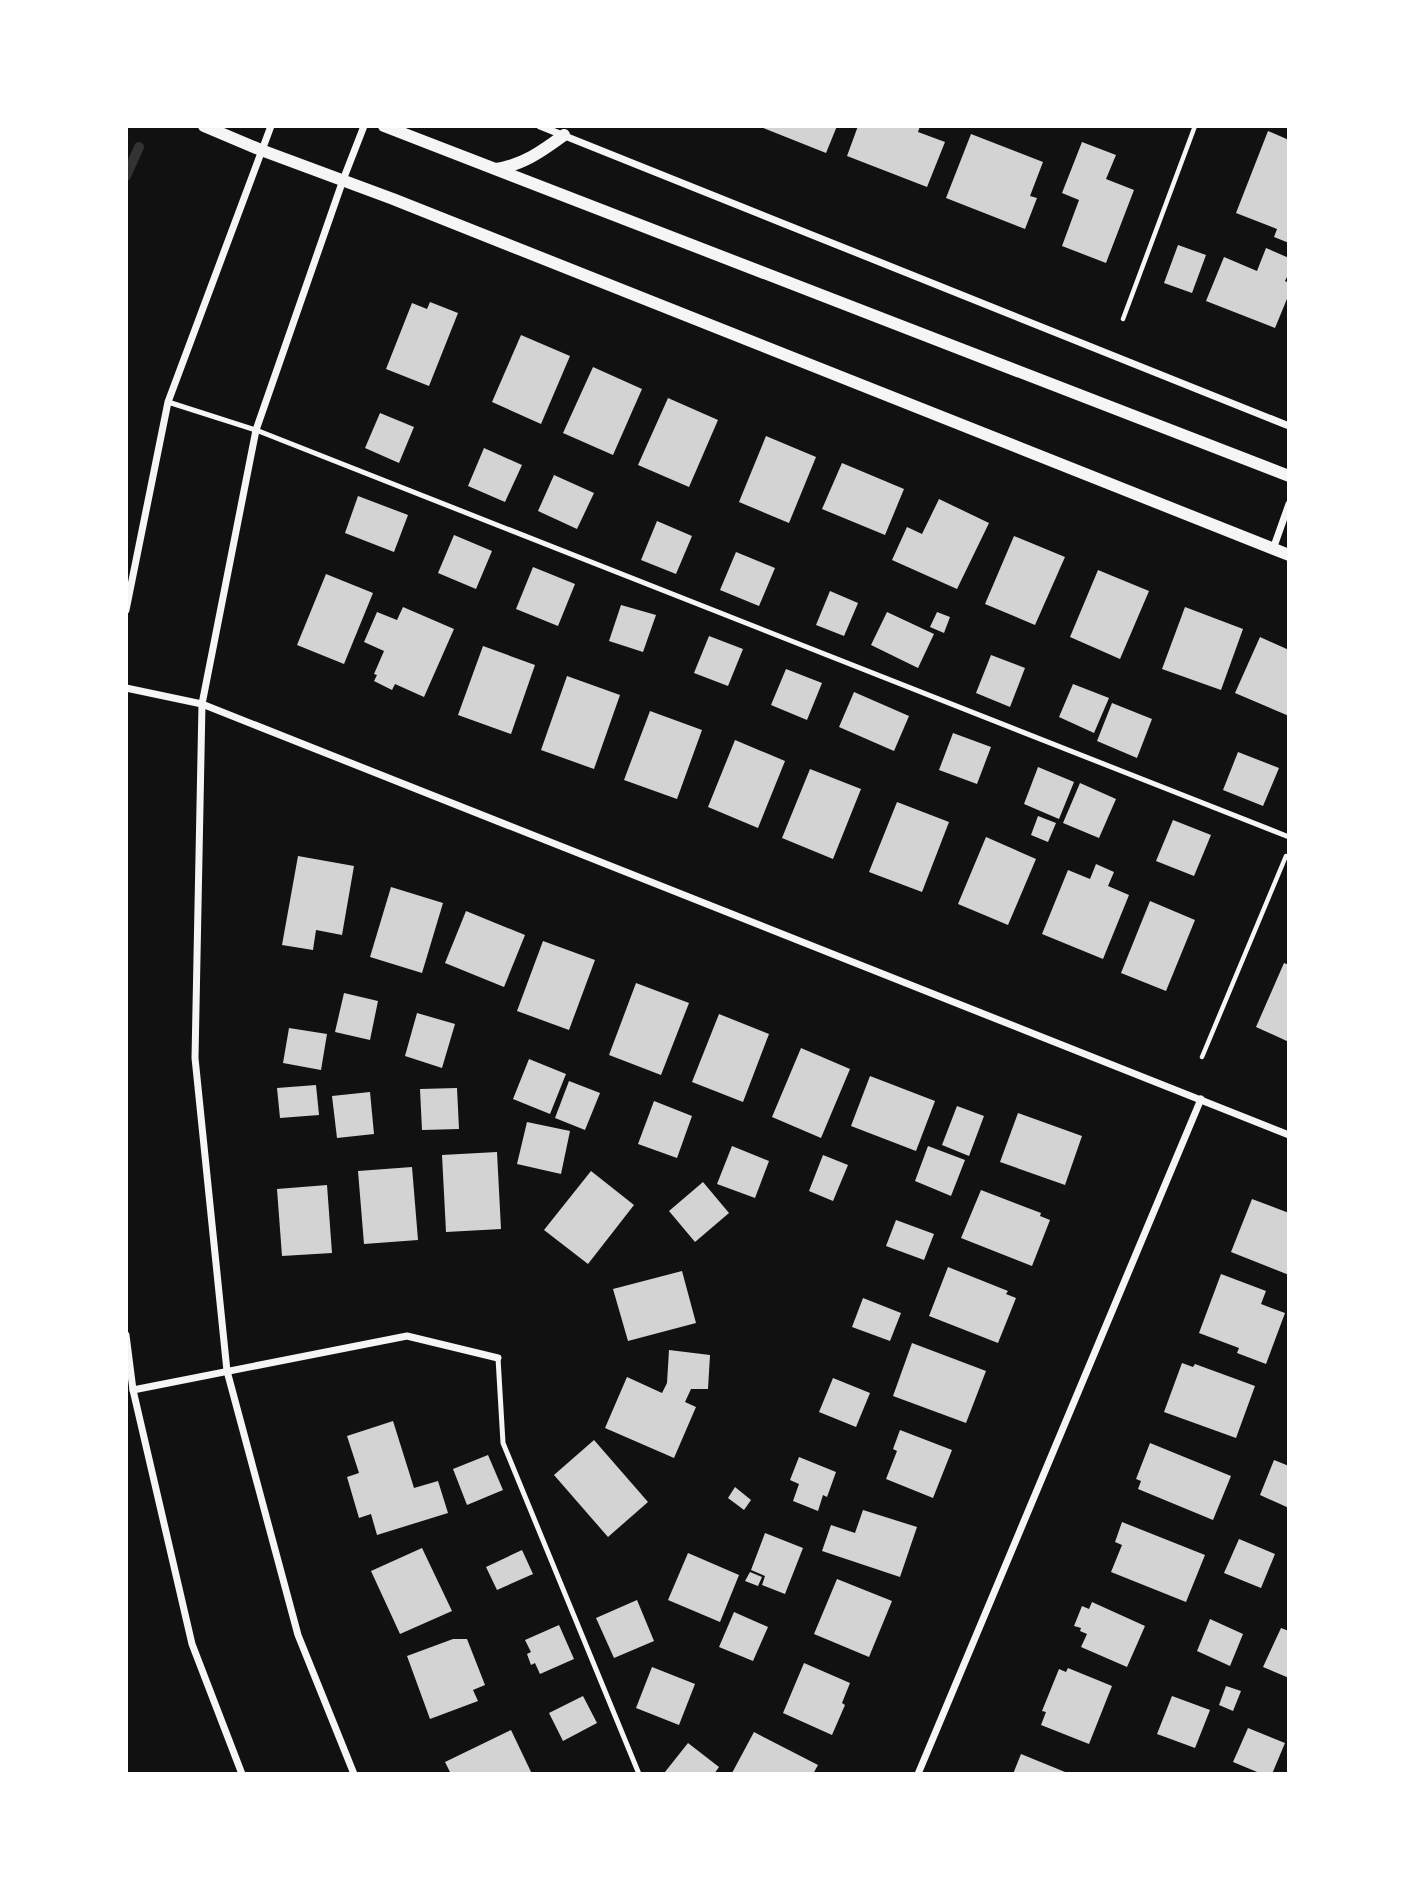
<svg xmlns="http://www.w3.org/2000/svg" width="1415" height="1900" font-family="'Fira Sans',sans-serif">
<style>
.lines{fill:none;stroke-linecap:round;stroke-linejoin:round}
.stream{stroke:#333;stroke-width:10}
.building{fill:#d3d3d3}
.path{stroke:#f5f5f5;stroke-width:4.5}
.service{stroke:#f5f5f5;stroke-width:5}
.minor{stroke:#f5f5f5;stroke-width:7}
.tertiary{stroke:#f5f5f5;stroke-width:12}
</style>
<rect width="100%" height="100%" fill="#111"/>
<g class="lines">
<path class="stream" d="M126,176l13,-29"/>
</g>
<g class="building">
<path d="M758,126h79l-11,27z"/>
<path d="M858,126h62l-2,6 27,10 -18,45 -80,-31z"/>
<path d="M1268,131l21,9v103l-15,-6 3,-8 -41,-16z"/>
<path d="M971,134l72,28 -13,34 7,2 -12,31 -79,-31z"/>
<path d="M1082,142l34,13 -10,24 28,11 -28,73 -44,-17 17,-46 -17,-7z"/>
<path d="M1178,245l28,10 -14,38 -28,-10z"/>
<path d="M1266,248l23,10v15l-4,8 4,2v11l-14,34 -69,-27 18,-44 33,14z"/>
<path d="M430,302l28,11 -29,73 -43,-17 26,-66 15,6z"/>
<path d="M521,335l49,21 -29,68 -49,-22z"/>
<path d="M593,367l49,22 -29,66 -50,-22z"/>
<path d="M668,398l50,22 -29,67 -51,-22z"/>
<path d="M380,413l34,14 -15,36 -34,-15z"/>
<path d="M766,436l50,21 -27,66 -50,-21z"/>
<path d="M484,448l38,17 -17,37 -37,-16z"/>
<path d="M842,463l62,26 -19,46 -63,-26z"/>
<path d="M554,475l40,18 -17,36 -39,-18z"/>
<path d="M358,496l50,19 -14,37 -49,-19z"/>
<path d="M939,499l50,24 -32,66 -65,-29 15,-33 15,7z"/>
<path d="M657,521l35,15 -16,38 -35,-14z"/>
<path d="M454,535l38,16 -16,38 -38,-16z"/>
<path d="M1014,536l51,21 -30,68 -50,-21z"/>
<path d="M736,552l39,16 -16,38 -39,-16z"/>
<path d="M533,567l42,17 -17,42 -42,-17z"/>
<path d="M1098,570l51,21 -29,68 -50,-22z"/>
<path d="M326,574l47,19 -29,71 -47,-19z"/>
<path d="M830,591l28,12 -14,33 -28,-11z"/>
<path d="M621,605l35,10 -13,37 -34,-11z"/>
<path d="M403,607l51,22 -30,68 -29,-13 -3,6 -18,-9 3,-6 -3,-1 10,-23 -20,-9 13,-30 20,8z"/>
<path d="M1185,607l58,22 -22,61 -59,-21z"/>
<path d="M887,612l47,22 -16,34 -47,-23z"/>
<path d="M937,612l13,5 -6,16 -14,-6z"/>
<path d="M709,636l34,13 -15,37 -34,-13z"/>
<path d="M1260,637l29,13v66l-54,-23z"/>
<path d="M483,646l52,19 -24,69 -53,-19z"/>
<path d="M991,655l34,13 -15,39 -34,-14z"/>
<path d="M786,669l36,14 -15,37 -36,-15z"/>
<path d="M567,676l53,19 -26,74 -53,-19z"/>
<path d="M1073,684l36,14 -15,35 -35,-16z"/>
<path d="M854,692l55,24 -15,35 -55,-24z"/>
<path d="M1112,703l40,16 -15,39 -40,-17z"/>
<path d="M650,711l52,19 -25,69 -53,-19z"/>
<path d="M953,733l38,14 -14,37 -38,-14z"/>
<path d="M735,740l50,21 -27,67 -50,-21z"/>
<path d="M1238,752l41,16 -16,38 -40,-16z"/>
<path d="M1038,767l36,15 -15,37 -35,-15z"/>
<path d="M810,769l51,20 -28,70 -51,-21z"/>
<path d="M1080,783l36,16 -17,39 -36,-15z"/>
<path d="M897,802l52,20 -27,70 -53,-20z"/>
<path d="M1038,816l18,7 -8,19 -17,-7z"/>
<path d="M1173,820l38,15 -17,41 -38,-15z"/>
<path d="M986,837l50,22 -28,66 -50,-21z"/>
<path d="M298,856l56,10 -12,69 -26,-5 -3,20 -31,-5z"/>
<path d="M1096,864l18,8 -6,14 21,9 -26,64 -61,-25 26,-64 22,9z"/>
<path d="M391,887l52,16 -21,70 -52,-16z"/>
<path d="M1150,901l45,19 -29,71 -45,-18z"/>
<path d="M466,911l59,24 -21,52 -59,-24z"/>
<path d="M543,941l52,19 -26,70 -52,-19z"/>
<path d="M1284,963l5,2v77l-33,-15z"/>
<path d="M636,983l53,20 -28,72 -52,-20z"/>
<path d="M344,993l34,8 -8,39 -35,-8z"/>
<path d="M417,1013l38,11 -13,44 -37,-12z"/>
<path d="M719,1014l50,20 -26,68 -51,-20z"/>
<path d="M289,1028l38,6 -6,36 -38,-7z"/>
<path d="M801,1048l49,21 -29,69 -49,-21z"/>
<path d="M529,1059l37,15 -16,40 -37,-15z"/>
<path d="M870,1076l65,25 -19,50 -65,-25z"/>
<path d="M569,1081l31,12 -15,37 -30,-12z"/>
<path d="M316,1085l3,30 -39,3 -3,-30z"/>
<path d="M457,1088l2,41 -37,1 -2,-41z"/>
<path d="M370,1092l4,42 -37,4 -5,-42z"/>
<path d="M654,1101l38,15 -15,42 -39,-14z"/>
<path d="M957,1106l27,10 -15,40 -27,-11z"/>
<path d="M1018,1113l64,23 -17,49 -65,-23z"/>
<path d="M527,1122l43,9 -9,43 -44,-10z"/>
<path d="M732,1146l37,15 -14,37 -38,-14z"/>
<path d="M928,1146l37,14 -14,36 -36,-15z"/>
<path d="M497,1152l4,77 -55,3 -4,-77z"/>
<path d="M823,1155l25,10 -15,36 -24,-10z"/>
<path d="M412,1167l6,73 -54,4 -6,-73z"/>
<path d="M591,1171l43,34 -46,59 -44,-34z"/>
<path d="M703,1182l26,31 -34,29 -26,-31z"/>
<path d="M327,1185l5,68 -50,3 -5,-67z"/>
<path d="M981,1190l60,23 -1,3 10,4 -18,46 -71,-28z"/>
<path d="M1252,1199l37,14v62l-58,-23z"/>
<path d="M896,1220l38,14 -10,26 -38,-14z"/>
<path d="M948,1267l60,24 -2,3 10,4 -18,45 -69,-27z"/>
<path d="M682,1271l14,52 -68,18 -15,-52z"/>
<path d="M1221,1274l45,17 -5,13 24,9 -19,51 -29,-11 2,-5 -40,-15z"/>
<path d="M863,1298l38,15 -11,28 -38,-14z"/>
<path d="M912,1343l74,28 -20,52 -73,-27z"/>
<path d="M669,1350l41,5 -2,34h-17l-6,13 11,5 -22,51 -69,-30 22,-51 35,16 5,-10z"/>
<path d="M1182,1363l11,4 2,-3 60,22 -19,52 -72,-26z"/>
<path d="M833,1378l37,15 -14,34 -37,-15z"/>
<path d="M393,1421l21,67 24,-7 10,32 -71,22 -6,-21 -12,4 -12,-41 12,-4 -12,-37z"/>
<path d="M900,1430l52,20 -19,48 -47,-19 11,-28 -4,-2z"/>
<path d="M594,1440l54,62 -40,35 -54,-62z"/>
<path d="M1150,1443l81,33 -18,44 -75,-31 3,-8 -5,-2z"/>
<path d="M488,1455l15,35 -36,15 -14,-36z"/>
<path d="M799,1457l37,15 -9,25 -4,-2 -5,16 -25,-10 6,-17 -9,-4z"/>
<path d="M1274,1460l15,6v42l-29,-13z"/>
<path d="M735,1487l16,13 -7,10 -16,-12z"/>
<path d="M863,1510l54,17 -17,50 -78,-26 9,-26 24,8z"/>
<path d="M1122,1522l83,33 -19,47 -75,-30 11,-27 -7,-3z"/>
<path d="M765,1533l38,15 -18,46 -23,-9 3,-9 -14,-6z"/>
<path d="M1239,1539l36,15 -14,34 -37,-15z"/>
<path d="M422,1548l30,63 -52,23 -29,-63z"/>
<path d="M522,1550l11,24 -36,16 -11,-23z"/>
<path d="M688,1553l51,22 -19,47 -52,-22z"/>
<path d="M750,1572l12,5 -4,9 -13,-5z"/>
<path d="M837,1579l55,22 -23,56 -55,-23z"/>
<path d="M637,1600l17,41 -40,17 -18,-40z"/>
<path d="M1092,1602l53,24 -18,41 -46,-20 6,-13 -7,-3 1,-3 -7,-2 8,-20 7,3z"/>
<path d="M734,1612l34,15 -15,34 -34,-14z"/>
<path d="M1210,1619l33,15 -13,32 -33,-15z"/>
<path d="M559,1625l15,34 -34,15 -5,-11 -4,2 -4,-11 4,-2 -6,-12z"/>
<path d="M1281,1628l8,3v47l-26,-11z"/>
<path d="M453,1639h14l18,46 -12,5 5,11 -48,18 -23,-63z"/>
<path d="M804,1663l46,20 -8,20 3,2 -13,30 -49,-22z"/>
<path d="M652,1667l43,17 -16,41 -43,-17z"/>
<path d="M1068,1668l44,18 -23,58 -48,-19 5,-13 -4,-1 17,-42 7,3z"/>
<path d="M1226,1686l15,5 -8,20 -14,-6z"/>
<path d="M583,1696l14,27 -34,18 -14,-28z"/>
<path d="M1172,1696l38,14 -15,38 -38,-14z"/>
<path d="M1248,1728l37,15 -13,31h-10l-29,-12z"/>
<path d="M511,1730l21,44h-81l-6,-12z"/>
<path d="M754,1732l64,33 -5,9 -81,-1z"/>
<path d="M688,1743l31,24 -5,7h-46l-3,-2z"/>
<path d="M1021,1754l49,20h-57z"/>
</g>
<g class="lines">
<g class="path">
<path d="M1123,319l72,-193"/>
<path d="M1202,1057l84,-201"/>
</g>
<g class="service">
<path d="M168,402l88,28 1033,407"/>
<path d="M498,1358l5,85 136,331"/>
</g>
<g class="minor">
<path d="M540,126l749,300"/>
<path d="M1273,549l16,-45"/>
<path d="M126,610l42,-208 103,-276"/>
<path d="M126,688l76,16 1087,431"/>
<path d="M126,1335l7,55 59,254 50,130"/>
<path d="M133,1390l274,-54 91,22"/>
<path d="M354,1774l-56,-139 -71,-264 -32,-313 7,-354 54,-274 87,-250 21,-54"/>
<path d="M918,1774l283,-675"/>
</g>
<g class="tertiary">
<path d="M204,126l57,24 132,49 896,356"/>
<path d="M384,126l905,350"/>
<path d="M496,169c27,-4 46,-18 68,-34"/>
</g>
</g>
<rect width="1415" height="1900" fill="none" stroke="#ffffff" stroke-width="256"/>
</svg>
